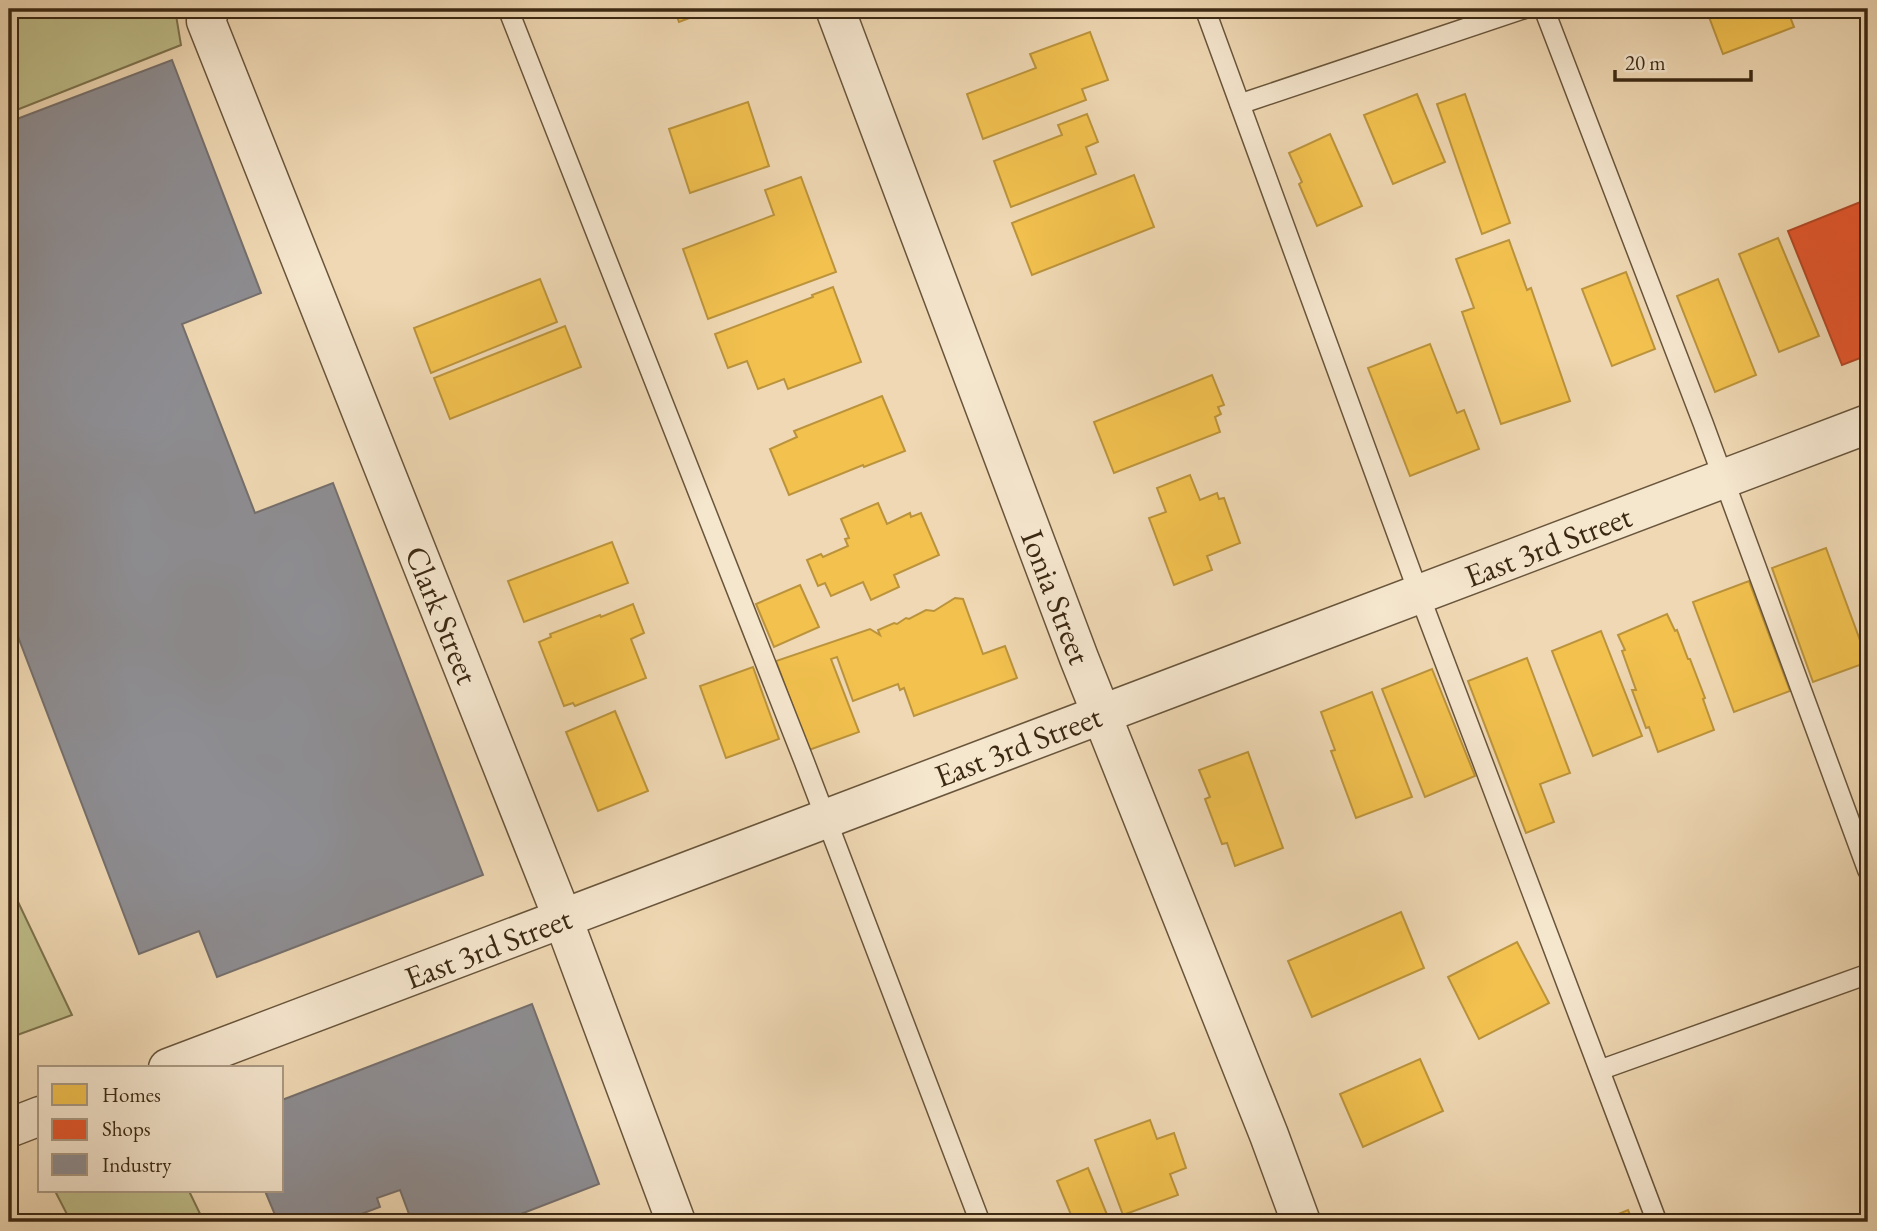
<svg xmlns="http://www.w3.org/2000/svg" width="1877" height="1231" font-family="'EB Garamond',serif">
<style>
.green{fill:#bebd89;stroke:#7d734e;stroke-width:2}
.homes{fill:#f2c14e;stroke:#bb933c;stroke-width:2}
.shops{fill:#e4572e;stroke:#b24926;stroke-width:2}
.industry{fill:#8d8d92;stroke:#756f6c;stroke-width:2}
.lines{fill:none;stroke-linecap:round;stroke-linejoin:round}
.lane-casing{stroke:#69553b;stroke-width:22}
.street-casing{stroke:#69553b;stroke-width:41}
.lane{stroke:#f5e6ce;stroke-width:19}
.street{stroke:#f5e6ce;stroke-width:38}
.labels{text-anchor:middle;stroke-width:7;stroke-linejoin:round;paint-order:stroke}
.street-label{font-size:32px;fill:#3c2913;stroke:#f5e6ce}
</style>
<rect width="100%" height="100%" fill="#efd8b3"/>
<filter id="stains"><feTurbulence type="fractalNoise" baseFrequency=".00286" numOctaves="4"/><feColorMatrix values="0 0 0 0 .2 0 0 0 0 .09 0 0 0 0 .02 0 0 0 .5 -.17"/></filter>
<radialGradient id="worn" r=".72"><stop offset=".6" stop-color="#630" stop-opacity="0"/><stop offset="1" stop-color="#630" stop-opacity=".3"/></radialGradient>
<g class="green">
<path d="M9,9h166l6,36 -172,68z"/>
<path d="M9,883l63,132 -63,23z"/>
<path d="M55,1191h134l15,31h-133z"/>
</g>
<g class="homes">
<path d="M674,9h39l-34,13z"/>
<path d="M1706,9h81l7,18 -71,27z"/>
<path d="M1090,32l18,48 -26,9 4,11 -103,39 -16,-45 69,-26 -6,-14z"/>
<path d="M1417,94l28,68 -52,22 -29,-69z"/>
<path d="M1465,94l45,129 -28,11 -45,-130z"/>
<path d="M748,102l21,64 -79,27 -21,-64z"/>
<path d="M1087,114l11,28 -12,5 10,27 -85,33 -17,-46 68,-26 -4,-10z"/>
<path d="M1330,134l32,72 -45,20 -18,-42 3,-2 -13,-29z"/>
<path d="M1134,175l20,52 -122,48 -20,-52z"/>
<path d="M801,177l35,95 -128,47 -25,-70 91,-34 -9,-25z"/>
<path d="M1778,238l41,98 -40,16 -40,-98z"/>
<path d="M1509,240l18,50 4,-2 39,113 -69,23 -39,-112 12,-4 -18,-49z"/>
<path d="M1626,272l29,77 -43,17 -30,-77z"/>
<path d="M540,279l17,43 -126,51 -17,-45z"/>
<path d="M1718,279l38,96 -41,17 -38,-96z"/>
<path d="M833,287l28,75 -73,27 -4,-10 -26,10 -11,-28 -19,7 -13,-34 98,-37 -1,-2z"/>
<path d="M565,326l16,41 -131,52 -16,-41z"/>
<path d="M1430,344l27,69 7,-3 15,39 -69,27 -42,-108z"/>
<path d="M1212,375l12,30 -6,2 3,7 -6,3 5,15 -106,41 -20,-51z"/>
<path d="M882,396l23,55 -41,16 -1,-2 -74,30 -19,-46 27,-12 -3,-6z"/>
<path d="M1190,475l10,25 17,-7 2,6 5,-1 16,45 -33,13 5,14 -38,15 -25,-67 17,-6 -9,-24z"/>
<path d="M878,503l9,21 23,-11 1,4 10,-4 18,42 -45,20 5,12 -28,13 -8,-18 -32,14 -6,-13 -7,3 -11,-26 14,-6 2,3 25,-11 -3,-7 4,-1 -8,-19z"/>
<path d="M612,542l16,41 -104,39 -16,-41z"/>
<path d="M1826,548l42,114 -55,20 -41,-114z"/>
<path d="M1749,581l41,110 -56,21 -41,-110z"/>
<path d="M800,585l19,42 -45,20 -18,-43z"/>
<path d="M955,598l8,1 20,55 22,-8 12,32 -103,38 -10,-28 -4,2 -2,-6 -45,17 -16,-44 -6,2 28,73 -50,18 -33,-89 94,-32 10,6 -2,-5 16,-7 3,1 9,-6 3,1 17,-9 8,1z"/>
<path d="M633,604l11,29 -13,6 15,39 -71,28 -2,-3 -9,3 -25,-64 12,-5 -1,-3 50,-19 1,2z"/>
<path d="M1667,614l8,17 2,-1 11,29h2l15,39 -2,1 11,31 -56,22 -9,-25 -3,1 -14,-38h4l-14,-39 3,-1 -7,-15z"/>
<path d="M1601,631l41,105 -49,20 -41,-105z"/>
<path d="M1527,658l43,115 -30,11 14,38 -28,11 -58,-152z"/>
<path d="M753,667l26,72 -53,19 -26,-72z"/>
<path d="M1432,669l43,107 -50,21 -43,-108z"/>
<path d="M1372,692l40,105 -56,21 -25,-67 4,-1 -14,-38z"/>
<path d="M615,711l33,80 -50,20 -32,-79z"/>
<path d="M1248,752l35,96 -48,18 -8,-23 -5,1 -17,-45 5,-2 -11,-27z"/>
<path d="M1401,912l23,56 -112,49 -24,-56z"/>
<path d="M1517,942l32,61 -70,36 -31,-62z"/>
<path d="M1420,1059l23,52 -80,36 -23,-53z"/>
<path d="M1150,1120l7,19 17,-6 12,35 -16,6 8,21 -55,20 -28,-75z"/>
<path d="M1088,1168l22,54h-36l-17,-41z"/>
<path d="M1628,1210l5,12h-34z"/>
</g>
<path class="shops" d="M1868,199v156l-26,10 -54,-134z"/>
<g class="industry">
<path d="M172,60l89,233 -79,31 73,189 78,-30 150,392 -266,102 -18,-46 -60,23 -130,-341v-491z"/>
<path d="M532,1004l67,180 -99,38h-88l-12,-32 -23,8 3,9 -40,15h-62l-13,-31h17v-91z"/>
</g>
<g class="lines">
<defs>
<g id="lane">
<path d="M508,9l296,752 176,461"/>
<path d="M1205,9l214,585 238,628"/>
<path d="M1544,9l159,414 165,448"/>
<path d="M1240,104l283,-95"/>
<path d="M1600,1070l268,-96"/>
</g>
<g id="street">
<path d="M210,9l-4,12 357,898 113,303"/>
<path d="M835,9l244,649 190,477 32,87"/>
<path d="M168,1068l1700,-644"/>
<path d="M9,1128l31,-12"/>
</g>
</defs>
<use href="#lane" class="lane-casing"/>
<use href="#street" class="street-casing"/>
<use href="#lane" class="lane"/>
<use href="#street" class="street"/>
</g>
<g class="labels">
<g class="street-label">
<text transform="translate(1548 546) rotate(-21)" y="11">East 3rd Street</text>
<text transform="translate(1056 597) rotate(69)" y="11">Ionia Street</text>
<text transform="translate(442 615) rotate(68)" y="11">Clark Street</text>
<text transform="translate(1018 746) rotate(-21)" y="11">East 3rd Street</text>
<text transform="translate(488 948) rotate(-21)" y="11">East 3rd Street</text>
</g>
</g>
<rect width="1877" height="1231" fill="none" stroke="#efd8b3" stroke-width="35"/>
<rect x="10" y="10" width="1856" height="1210" fill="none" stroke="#3c2913" stroke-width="3.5"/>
<rect x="18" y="18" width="1842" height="1196" fill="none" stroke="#3c2913" stroke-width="2"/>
<rect x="38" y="1066" width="245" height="126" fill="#f5e6ce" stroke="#ab9a83" stroke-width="2"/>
<rect x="52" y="1084" width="35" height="21" fill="#f2c14e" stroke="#ab9a83" stroke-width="2"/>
<text x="102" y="1102" font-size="21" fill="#3c2913">Homes</text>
<rect x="52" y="1119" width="35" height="21" fill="#e4572e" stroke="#ab9a83" stroke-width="2"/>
<text x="102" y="1136" font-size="21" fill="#3c2913">Shops</text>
<rect x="52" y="1154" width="35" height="21" fill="#8d8d92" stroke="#ab9a83" stroke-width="2"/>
<text x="102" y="1172" font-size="21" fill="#3c2913">Industry</text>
<path d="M1615 70v10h136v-10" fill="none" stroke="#3c2913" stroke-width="3.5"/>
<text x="1625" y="70" font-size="21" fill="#3c2913" stroke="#f5e6ce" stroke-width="5" paint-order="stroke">20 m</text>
<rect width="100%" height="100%" filter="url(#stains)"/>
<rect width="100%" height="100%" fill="url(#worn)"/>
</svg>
